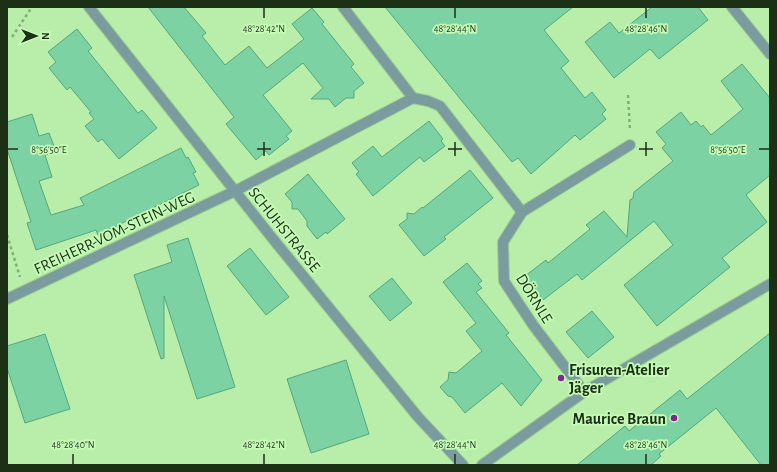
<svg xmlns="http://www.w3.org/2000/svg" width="777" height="472" font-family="'Alegreya Sans',sans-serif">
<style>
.building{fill:#7dd2a4;stroke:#53a77c}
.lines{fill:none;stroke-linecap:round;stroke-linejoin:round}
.street-casing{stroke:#9dcc8f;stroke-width:12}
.path{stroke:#84ae78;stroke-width:2.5;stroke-dasharray:3 3;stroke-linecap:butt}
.street{stroke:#7a9c9e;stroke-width:10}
.ticks{fill:none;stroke:#1c3016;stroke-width:1.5}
.poi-dot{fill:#7f2694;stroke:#c6fcb7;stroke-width:1.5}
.labels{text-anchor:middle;stroke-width:3.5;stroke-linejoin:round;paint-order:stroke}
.street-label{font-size:16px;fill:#1c3016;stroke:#c6fcb7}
.poi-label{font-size:16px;font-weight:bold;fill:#1c3016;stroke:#c6fcb7;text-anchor:start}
.ticks-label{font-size:10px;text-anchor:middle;fill:#1c3016;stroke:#c6fcb7;stroke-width:3.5;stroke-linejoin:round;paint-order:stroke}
</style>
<rect width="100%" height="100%" fill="#b9eeaa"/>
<g class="building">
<path d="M148,7h36l22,26 -4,3 23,29 24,-19 18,22 37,-29 -12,-15 20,-16 12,14 -2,2 32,40 -3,3 13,16 -10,8v7h-8l-11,9 -6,-8h-18l12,-11 -20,-25 -40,32 29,36 -6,5 3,3 -20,16 -3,-4 -10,9 -30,-36 8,-7z"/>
<path d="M385,7h188l-29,23 25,31 -8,7 24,30 7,-6 14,18 -4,4 4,5 -26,21 -5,-5 -44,39 -13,-16 -6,4z"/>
<path d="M652,7h46l10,13 -49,39 -9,-10 -36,29 -29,-36 25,-20 9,11z"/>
<path d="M77,29l15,19 -4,3 50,62 4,-3 15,18 -38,31 -17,-20 -4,3 -13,-16 9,-7 -5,-6 2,-1 -21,-25 -3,3 -18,-22 7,-6 -8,-10z"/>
<path d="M742,64l28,34v77l-24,20 21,27 -45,36 8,9 -73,59 -33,-41 49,-40 -19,-24 -72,59 -5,-6 -34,26 -18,-24 21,-16 2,3 42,-34 -4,-4 18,-14 23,26 3,-37 3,-2 1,-6 39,-31 -11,-13 4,-4 -10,-12 25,-20 10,13 5,-4 5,6 2,-2 8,10 32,-26 -22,-28z"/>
<path d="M32,114l7,22 10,-3 7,18 -11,4 7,22 -13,4 12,34 33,-10 -4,-7 101,-50 5,10 2,-1 8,15 -3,1 6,12 -101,50 -2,-5 -60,20 -9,-27 4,-1 -24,-73v-27z"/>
<path d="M429,121l14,18 -2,2 4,5 -21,16 -4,-5 -47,39 -17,-22 3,-2 -7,-9 21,-17 9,11z"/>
<path d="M470,170l23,28 -49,39 2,2 -22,17 -25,-31 8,-6v-6l7,1 8,-7 1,1z"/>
<path d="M308,174l37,45 -18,15 -1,-2 -9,7 -10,-13v-5l-9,-12h-6v-7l-7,-8z"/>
<path d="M188,238l47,149 -38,12 -33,-103v62l-3,1 -27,-84 38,-13 -5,-17z"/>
<path d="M250,248l39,49 -23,18 -39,-49z"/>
<path d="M467,263l15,18 -4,3 4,4 -6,4 33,41 -3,2 36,45 -21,26 -19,-23 -37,30 -13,-16 -4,-1 -8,-9 8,-7 1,-8 7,1 26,-22 -16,-20 10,-8 -33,-41z"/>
<path d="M392,278l20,25 -22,18 -21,-25z"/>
<path d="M592,311l22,26 -26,21 -22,-26z"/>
<path d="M770,333v132h-9l-45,-57 -57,46 2,2 -10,9h-74l48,-39 4,5 51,-41 7,9z"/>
<path d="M45,334l25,75 -45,14 -18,-55v-22z"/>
<path d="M346,360l23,74 -58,19 -24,-74z"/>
</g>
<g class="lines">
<defs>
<g id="street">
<path d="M89,7l184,232 145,178 45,48"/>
<path d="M732,7l38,47"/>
<path d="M413,98l15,3 12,5 82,106 108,-67"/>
<path d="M522,212l-19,30 1,39 29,44 51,67"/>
<path d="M7,299l228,-108 178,-93 -70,-91"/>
<path d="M482,465l102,-73 186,-108"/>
</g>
</defs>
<use href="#street" class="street-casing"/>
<g class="path">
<path d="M12,37l20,-30"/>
<path d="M628,95l2,36"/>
<path d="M7,235l13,42"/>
</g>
<use href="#street" class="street"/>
</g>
<path class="ticks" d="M264,8v10M455,8v10M646,8v10M264,142v14M455,142v14M646,142v14M8,149h10M257,149h14M448,149h14M639,149h14M759,149h10M73,454v10M264,454v10M455,454v10M646,454v10"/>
<g class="poi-dot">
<circle cx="561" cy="378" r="4"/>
<circle cx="674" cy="418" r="4"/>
</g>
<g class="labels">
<g class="street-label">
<text transform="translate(285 229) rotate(51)" y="6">SCHUHSTRASSE</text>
<text transform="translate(114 232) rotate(-25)" y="6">FREIHERR-VOM-STEIN-WEG</text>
<text transform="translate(535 298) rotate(58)" y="6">DÖRNLE</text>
</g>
<g class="poi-label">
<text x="569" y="375">Frisuren-Atelier<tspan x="569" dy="18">Jäger</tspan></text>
<text x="666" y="424" text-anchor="end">Maurice Braun</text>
</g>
</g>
<g class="ticks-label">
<text x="264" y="32">48°28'42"N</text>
<text x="455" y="32">48°28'44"N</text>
<text x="646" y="32">48°28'46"N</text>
<text x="728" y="153">8°56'50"E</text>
<text x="49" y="153">8°56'50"E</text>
<text x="73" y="448">48°28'40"N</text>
<text x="264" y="448">48°28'42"N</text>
<text x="455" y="448">48°28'44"N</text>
<text x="646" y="448">48°28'46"N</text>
</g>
<rect width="777" height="472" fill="none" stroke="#1c3016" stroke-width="16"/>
<g transform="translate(36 36) rotate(90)" stroke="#c6fcb7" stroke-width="3" paint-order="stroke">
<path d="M0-3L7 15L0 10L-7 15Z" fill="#1c3016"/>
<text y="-6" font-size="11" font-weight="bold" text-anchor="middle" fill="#1c3016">N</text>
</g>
</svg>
